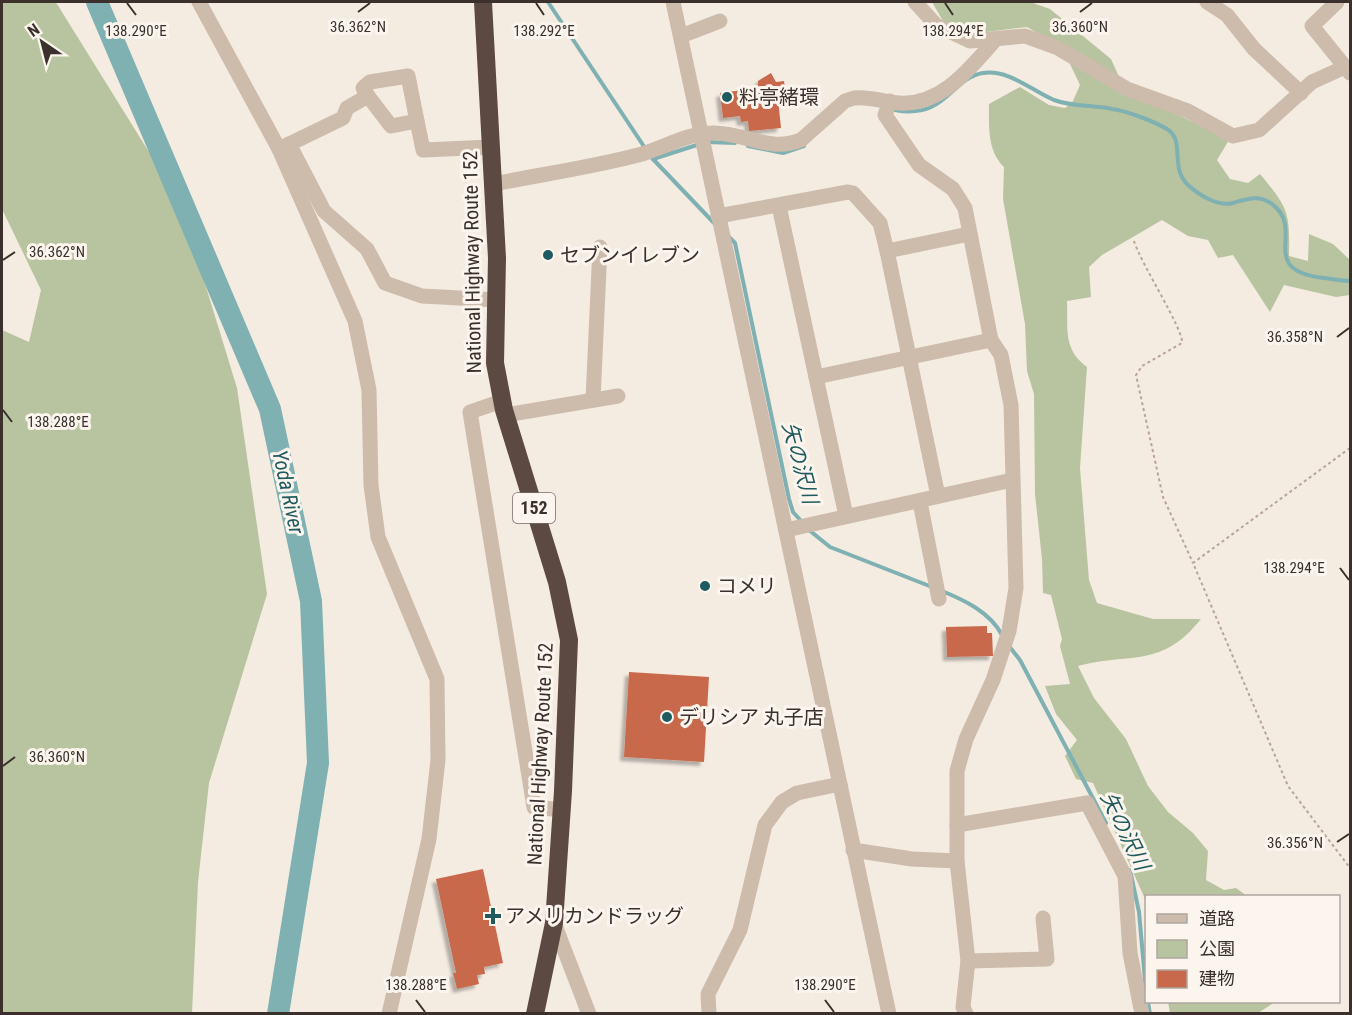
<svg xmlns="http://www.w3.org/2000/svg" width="1352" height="1015" font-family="'Roboto Condensed','Noto Sans JP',sans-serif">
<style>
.green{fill:#b8c4a0}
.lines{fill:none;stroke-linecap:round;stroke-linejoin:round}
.stream{stroke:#7fb0b2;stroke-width:4}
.river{stroke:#7fb0b2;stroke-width:22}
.building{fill:#c8694b;filter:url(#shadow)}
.path{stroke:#b9a596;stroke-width:2;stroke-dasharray:3 3;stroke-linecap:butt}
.minor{stroke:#cdbbac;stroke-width:15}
.highway{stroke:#5c4a42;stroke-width:18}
.ticks{fill:none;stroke:#3b302b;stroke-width:2}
.poi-dot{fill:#1f5a5e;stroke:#fbf5ee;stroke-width:2}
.labels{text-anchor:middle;stroke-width:6;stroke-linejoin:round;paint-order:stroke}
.shield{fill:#fbf5ee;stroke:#756b66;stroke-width:1.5}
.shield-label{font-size:18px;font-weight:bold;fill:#3b302b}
.poi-label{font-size:20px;fill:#3b302b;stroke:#fbf5ee;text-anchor:start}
.street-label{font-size:20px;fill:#3b302b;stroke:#fbf5ee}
.water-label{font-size:21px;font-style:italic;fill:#1f5a5e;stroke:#fbf5ee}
.ticks-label{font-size:15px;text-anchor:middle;fill:#3b302b;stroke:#fbf5ee;stroke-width:6;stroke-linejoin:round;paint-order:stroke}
</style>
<defs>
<filter id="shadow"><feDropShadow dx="-4" dy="4" stdDeviation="1.5" flood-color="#0004"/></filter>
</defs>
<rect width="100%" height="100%" fill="#f4ebe1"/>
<g class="green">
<path d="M2,2h52l3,2 123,198 57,186 30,206 -58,189 -11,99 -6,131h-190v-683l27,12 12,-52 -39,-81z"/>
<path d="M932,2h98l20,7 61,50 13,29 105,52 -12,20 13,19 18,4 12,-9c28,34 30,37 29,82l19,5 1,-27 24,10 17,16v35l-14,2 -52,-12 -14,27 -37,-57 -15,3 -10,-18 -20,-4 -26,-16 -60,35 -13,12 2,30 -24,4c1,29 -4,48 20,66l-7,101 9,112 8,23 56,16h48c-40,50 -70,33 -123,47l16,32 32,41 22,47 20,26 25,21 15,18 -2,29 18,10 12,-2 11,8h-101v5l-53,-118 -17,-4 -11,-23 12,-16 -21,-26 -11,-28 25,-2 -10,-38 2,-7 -11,-44 -8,-2 -1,-34 -7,-65 -1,-100 -7,-23 -2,-47 -22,-125 1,-32c-17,-16 -15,-41 -15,-63l31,-17 29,18 16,3 7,-5 8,-18 -18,-38 -35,-20 -41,5 -27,-4 -16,-7z"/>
<path d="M1168,1002h107l-17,11h-88z"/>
</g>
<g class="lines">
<g class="stream">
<path d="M548,2l97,146"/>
<path d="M895,110c51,10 56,-32 88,-37 26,-4 49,18 71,27 19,7 39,5 58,9 15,2 41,12 55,20 19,12 2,38 21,56 11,10 30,22 45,18 14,-4 25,-9 39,1 35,26 -17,66 52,74 9,1 17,3 26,3"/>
<path d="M707,142l28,1"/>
<path d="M748,146l35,7 21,-7"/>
<path d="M651,157l63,66"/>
<path d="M653,159l47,-15"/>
<path d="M728,236l7,7 54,256 4,13 9,10"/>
<path d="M809,530l21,17 102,40"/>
<path d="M942,591c22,9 48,21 60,44"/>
<path d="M1009,646l11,14 86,163"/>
<path d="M1130,870l9,42 7,79"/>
<path d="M1148,1002l2,12"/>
</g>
<path class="river" d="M97,2l173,407 41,192 7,162 -40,251"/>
</g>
<g class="building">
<path d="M771,73l5,9 8,-1 1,7 -8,1 4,39 -32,3 -1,-10 -7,1 -1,-6 -17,2 -3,-25 38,-5v-7z"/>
<path d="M987,626v7h5l1,23 -46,1 -1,-30z"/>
<path d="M629,672l80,5 -5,85 -80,-5z"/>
<path d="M483,869l20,94 -19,4 1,7 -8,1 2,9 -22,5 -4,-16h3l-20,-94z"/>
</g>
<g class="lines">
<g class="path">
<path d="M1134,241c7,23 50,89 48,102l-40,23 -6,9 27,122 30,66"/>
<path d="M1350,448l-157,115 95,223 62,82"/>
</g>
<g class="minor">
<path d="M199,2l80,147 64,-31 4,-10 21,-12 23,30 26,-5 6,29 69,-3"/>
<path d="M673,2l216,1012"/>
<path d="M915,2l21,23 34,16 55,-5 33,12 69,41 61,22 45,25 26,-6 53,-48 33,-15"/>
<path d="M1207,2l20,13 27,34 47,44"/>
<path d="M1337,2l-25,24 38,47"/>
<path d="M681,36l39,-15"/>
<path d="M368,96l-5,-8 7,-6 38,-6 9,45"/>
<path d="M890,101l-5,14 34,50 34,24 12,19 26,132 10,15 10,50 5,183 -7,43 -16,49 -27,59 -9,32v90l11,100 -5,46 3,7"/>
<path d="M289,144l35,67 43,38 18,34 37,13 75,4"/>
<path d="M279,149l76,172 14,69 2,95 7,52 59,142 1,81 -9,79 -40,175"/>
<path d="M494,184c49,-10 100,-17 148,-30 23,-7 46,-21 70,-21 32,-1 57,20 89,7l44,-39 9,-3c15,-2 30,4 45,5 43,3 71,-35 97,-64"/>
<path d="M779,206l67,310"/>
<path d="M718,216l130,-24 5,1 27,30 7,28 51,245"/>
<path d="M887,251l82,-17"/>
<path d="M816,377l175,-37"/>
<path d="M593,400l7,-153"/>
<path d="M502,401l-32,11 64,395 28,3"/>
<path d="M506,415l112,-19"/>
<path d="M920,502l19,97"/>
<path d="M786,530l226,-50"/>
<path d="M957,825l130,-22 38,73 5,77 12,61"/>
<path d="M853,850l59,9 45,2"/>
<path d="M554,923l35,91"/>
<path d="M968,961l79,-2 -4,-41"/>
<path d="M709,1014l-1,-20 32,-64 25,-105 17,-23 15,-9 43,-9"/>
</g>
<path class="highway" d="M483,2l14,256 -2,105 9,47 53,172 12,58 -6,151 -9,132 -19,91"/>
</g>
<path class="ticks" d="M127,3l9,12M536,3l8,12M945,3l8,12M358,12l12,-9M1080,12l12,-9M3,260l12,-8M1337,337l12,-9M3,410l9,12M1340,568l9,12M3,766l12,-9M1337,842l12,-8M416,1000l9,12M825,1000l9,12"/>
<g class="poi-dot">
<circle cx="727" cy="97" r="6"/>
<circle cx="548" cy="255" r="6"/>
<circle cx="705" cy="586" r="6"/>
<circle cx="667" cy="717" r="6"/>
<path d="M490 907h6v6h6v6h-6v6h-6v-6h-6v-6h6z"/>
</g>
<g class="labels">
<rect class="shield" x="513" y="493" width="42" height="30" rx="4.5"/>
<g class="shield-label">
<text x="534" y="514">152</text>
</g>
<g class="poi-label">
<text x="739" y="104">料亭緒環</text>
<text x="560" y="262">セブンイレブン</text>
<text x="717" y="593">コメリ</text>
<text x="679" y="724">デリシア 丸子店</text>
<text x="505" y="923">アメリカンドラッグ</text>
</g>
<g class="street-label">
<text transform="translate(472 262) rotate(-91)" y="7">National Highway Route 152</text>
<text transform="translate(540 754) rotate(-87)" y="7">National Highway Route 152</text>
</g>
<g class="water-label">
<text transform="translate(800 463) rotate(75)" y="7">矢の沢川</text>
<text transform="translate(288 492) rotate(78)" y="7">Yoda River</text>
<text transform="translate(1125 831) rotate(64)" y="7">矢の沢川</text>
</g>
</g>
<g class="ticks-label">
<text x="1080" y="32">36.360°N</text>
<text x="358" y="32">36.362°N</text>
<text x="136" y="36">138.290°E</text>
<text x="544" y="36">138.292°E</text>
<text x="953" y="36">138.294°E</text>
<text x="57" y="257">36.362°N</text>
<text x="1295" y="342">36.358°N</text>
<text x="58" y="427">138.288°E</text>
<text x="1294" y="573">138.294°E</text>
<text x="57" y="762">36.360°N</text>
<text x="1295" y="848">36.356°N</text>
<text x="416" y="990">138.288°E</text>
<text x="825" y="990">138.290°E</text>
</g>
<rect width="1352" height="1015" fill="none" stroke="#3b302b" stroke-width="6"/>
<rect x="1145" y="895" width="195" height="108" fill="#fbf5ee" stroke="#aea6a0" stroke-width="1.5"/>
<rect x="1157" y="914" width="30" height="9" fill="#cdbbac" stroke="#aea6a0" stroke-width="1.5"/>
<text x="1199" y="925" font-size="18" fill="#3b302b">道路</text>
<rect x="1157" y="940" width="30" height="18" fill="#b8c4a0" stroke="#aea6a0" stroke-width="1.5"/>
<text x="1199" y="955" font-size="18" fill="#3b302b">公園</text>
<rect x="1157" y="970" width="30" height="18" fill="#c8694b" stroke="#aea6a0" stroke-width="1.5"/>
<text x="1199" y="985" font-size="18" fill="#3b302b">建物</text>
<g transform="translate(42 42) rotate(325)" stroke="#fbf5ee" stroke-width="4.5" paint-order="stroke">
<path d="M0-4.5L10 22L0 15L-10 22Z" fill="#3b302b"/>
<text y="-9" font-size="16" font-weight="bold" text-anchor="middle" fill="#3b302b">N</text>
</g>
</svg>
